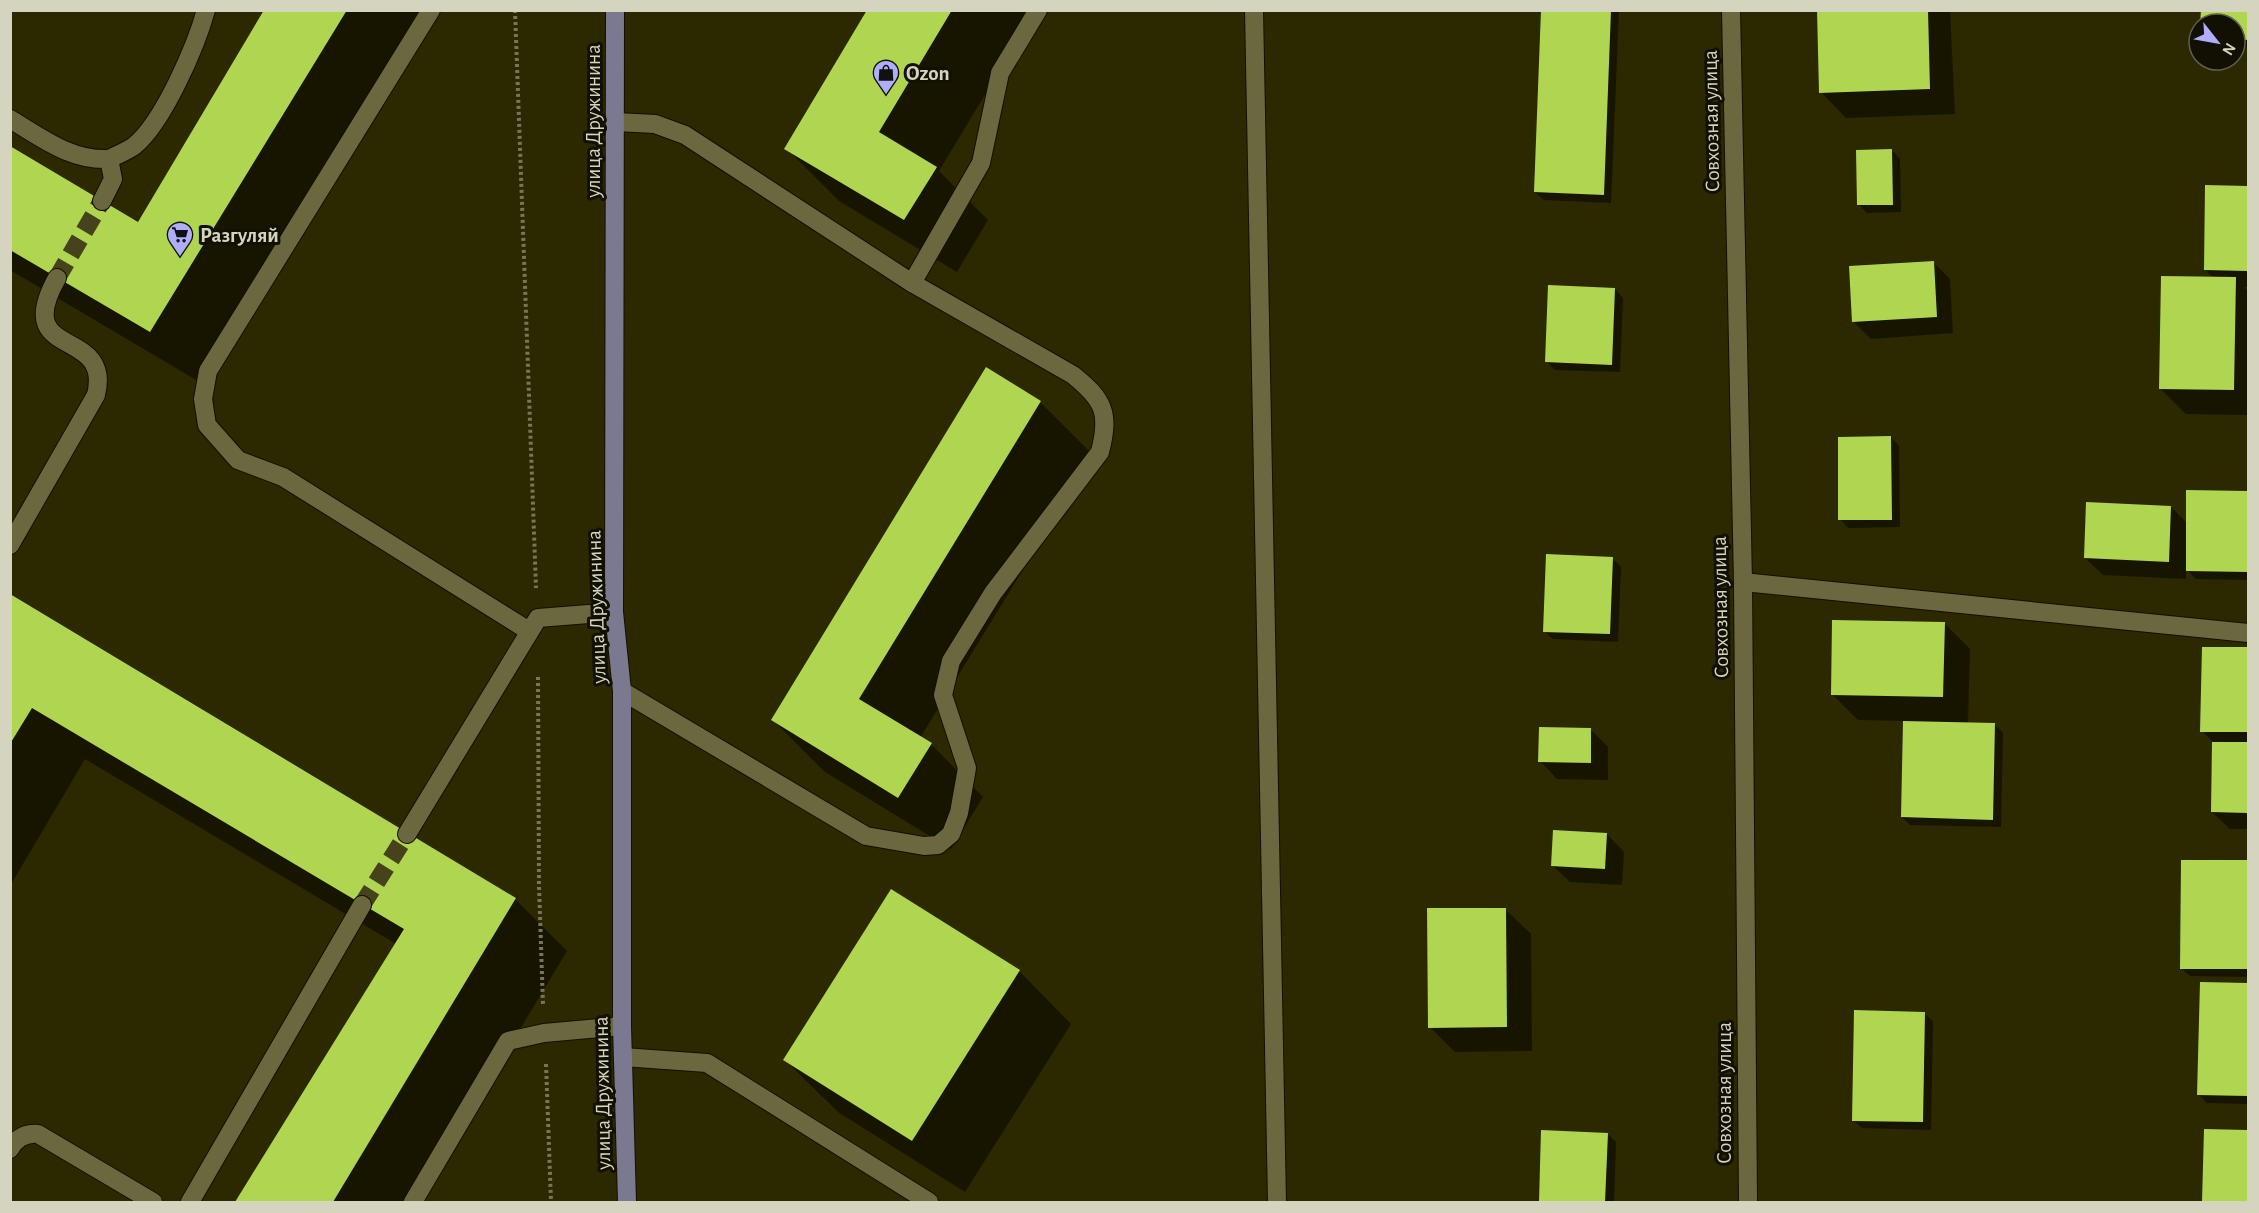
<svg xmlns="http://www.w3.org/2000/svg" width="2259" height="1213" font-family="'Alegreya Sans',sans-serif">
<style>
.shadow{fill:#0007}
.building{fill:#b0d551}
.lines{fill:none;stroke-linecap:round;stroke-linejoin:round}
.minor-tunnel{stroke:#45421c;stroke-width:18;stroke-dasharray:18 9;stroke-linecap:butt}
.minor-casing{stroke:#131000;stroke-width:20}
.major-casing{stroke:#131000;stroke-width:20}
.path{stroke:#787656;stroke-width:4;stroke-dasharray:3 3;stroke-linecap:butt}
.minor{stroke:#6b6840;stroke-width:18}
.major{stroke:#7a798f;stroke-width:18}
.labels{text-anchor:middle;stroke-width:6;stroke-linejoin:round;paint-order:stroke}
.poi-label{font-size:21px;font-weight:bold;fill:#d5d4be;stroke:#121003;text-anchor:start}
.street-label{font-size:21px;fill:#d5d4be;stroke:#121003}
</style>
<rect width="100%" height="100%" fill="#2c2800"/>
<g class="shadow">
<path d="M265,10h166l-228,374 -193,-114v-122l128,76z"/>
<path d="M868,10h168l-97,161 49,49 -31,52 -118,-71 -53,-53z"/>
<path d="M1543,10h76l-8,193 -67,-3 -9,-8z"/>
<path d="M1818,10h132l5,104 -109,4 -25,-26z"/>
<path d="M2203,10h45v37l-13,-1v-22h-33z"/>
<path d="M1892,150l8,9 1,53 -34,1 -8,-8z"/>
<path d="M2207,187h41v100h-4l4,4v124l-62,-1 -25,-25 53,-111 -9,-8z"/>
<path d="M1933,262l17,17 3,54 -82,6 -17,-17z"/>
<path d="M1615,289l8,9 -3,74 -65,-2 -8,-8z"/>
<path d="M987,370l53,32 53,53 -173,283 11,6 52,53 -32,52 -126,-77 -52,-52z"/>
<path d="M1891,437l8,9 1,81 -52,1 -8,-9z"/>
<path d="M2188,491l60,1v88l-52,-1 -10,-10v10l-83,-4 -18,-17 86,-51 17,17z"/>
<path d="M1612,558l9,9 -3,75 -65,-3 -9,-8z"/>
<path d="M10,597l505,302 52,52 -151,251h-179l159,-258 -311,-185 -75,127z"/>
<path d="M1945,624l25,25 -2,75 27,1 8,8 -2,94 -91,-2 -8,-8 3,-96 -47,-1 -26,-26z"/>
<path d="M2203,648l45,1v180h-18l-18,-17 1,-70 -11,-11z"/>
<path d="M1591,730l17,17v33l-51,-1 -17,-18z"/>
<path d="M1607,834l17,18 -2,33 -52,-3 -18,-17z"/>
<path d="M2182,861l66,1v115l-58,-1 -9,-8z"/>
<path d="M1505,909l26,25 1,117 -77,1 -25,-25z"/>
<path d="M1019,971l52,53 -106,168 -127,-80 -53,-52z"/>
<path d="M2201,984l47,1v119l-41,-1 -8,-8z"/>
<path d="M1924,1013l9,8 -2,109 -69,-2 -9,-8z"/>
<path d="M1543,1131l65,3 8,8 -2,60h-74z"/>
<path d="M2206,1131l42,1v70h-44z"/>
</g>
<g class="building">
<path d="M264,10h83l-197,322 -140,-82v-104l128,76z"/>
<path d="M867,10h85l-73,122 58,35 -33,53 -120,-71z"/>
<path d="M1541,10h70l-7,185 -70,-3z"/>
<path d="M1817,10h111l2,79 -111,4z"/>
<path d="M2201,10h47v30l-13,-1v-15h-35z"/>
<path d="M1892,149l1,56h-36l-1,-55z"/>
<path d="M2205,185l43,1v85l-44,-1z"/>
<path d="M1934,261l3,56 -85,5 -3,-56z"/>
<path d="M2161,276l75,1 -2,113 -75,-1z"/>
<path d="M1548,285l67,3 -3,77 -67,-3z"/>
<path d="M986,367l55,34 -182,298 73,44 -34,55 -127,-78z"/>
<path d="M1891,436l1,84h-54v-83z"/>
<path d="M2186,490l62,1v81l-62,-1z"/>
<path d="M2086,502l85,4 -2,56 -85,-4z"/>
<path d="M1546,554l67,3 -3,77 -67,-2z"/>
<path d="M10,594l506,304 -183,304h-98l169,-273 -372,-221 -22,36z"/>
<path d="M1832,620l113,2 -2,75 -112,-2z"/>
<path d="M2202,647h46v85h-48z"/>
<path d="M1903,721l92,2 -2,97 -92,-3z"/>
<path d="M1539,727l52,1v35l-53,-1z"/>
<path d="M2212,742h36v71l-37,-1z"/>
<path d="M1553,830l54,3 -2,36 -54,-3z"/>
<path d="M2181,860h67v109h-68z"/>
<path d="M891,889l129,81 -108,171 -129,-81z"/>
<path d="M1427,908h79l1,119 -79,1z"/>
<path d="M2200,982l48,1v113l-51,-1z"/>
<path d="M1854,1010l71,2 -2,110 -71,-1z"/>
<path d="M2204,1129l44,1v72h-46z"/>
<path d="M1541,1130l67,3 -3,69h-66z"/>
</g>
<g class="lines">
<g class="minor-tunnel">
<path d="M57,278l45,-77"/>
<path d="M362,905l45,-71"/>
</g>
<defs>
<g id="minor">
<path d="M431,10l-223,361 -5,28 4,26 31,35 45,17 246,154"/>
<path d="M1254,10l23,1192"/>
<path d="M1731,10l12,572 5,620"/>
<path d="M10,119c32,19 61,42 99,40l4,20 -11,22"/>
<path d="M616,122l39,2 30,11 227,148 161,92c31,25 37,38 27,77l-107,141 -42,68 -8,34 24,73 -8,45 -8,21 -13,11 -14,1 -58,-10 -244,-145"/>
<path d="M109,159c8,-4 18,-8 25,-13 29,-23 62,-100 72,-136"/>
<path d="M912,283l69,-120 19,-90 38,-63"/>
<path d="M10,545l86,-150c17,-70 -86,-33 -39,-117"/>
<path d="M1743,582l505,51"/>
<path d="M407,834l131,-216 76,-6"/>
<path d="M623,1057l84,6 222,139"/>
<path d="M10,1149c6,-11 16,-16 28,-15l115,68"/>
<path d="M190,1202l172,-297"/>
<path d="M413,1202l95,-161 36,-8 78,-7"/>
</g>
<path id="major" d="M615,10l-1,602 8,79v335l5,176"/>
</defs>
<use href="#minor" class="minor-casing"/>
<use href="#major" class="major-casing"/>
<g class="path">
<path d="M515,10l21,578"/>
<path d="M538,677l1,208 4,120"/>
<path d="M546,1064l5,138"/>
</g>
<use href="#minor" class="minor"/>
<use href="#major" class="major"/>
</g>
<defs>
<symbol id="shop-pin" viewBox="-11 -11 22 30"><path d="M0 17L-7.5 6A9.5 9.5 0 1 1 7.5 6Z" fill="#aeaefa" stroke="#121003"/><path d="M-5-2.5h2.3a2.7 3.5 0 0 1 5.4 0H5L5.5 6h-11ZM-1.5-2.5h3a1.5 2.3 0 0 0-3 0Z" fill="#111"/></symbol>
<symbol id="supermarket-pin" viewBox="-11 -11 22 30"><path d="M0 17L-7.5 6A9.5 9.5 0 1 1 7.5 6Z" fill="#aeaefa" stroke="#121003"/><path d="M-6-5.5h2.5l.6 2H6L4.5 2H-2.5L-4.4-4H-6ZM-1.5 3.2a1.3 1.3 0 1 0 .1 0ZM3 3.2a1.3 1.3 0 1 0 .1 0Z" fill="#111"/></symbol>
</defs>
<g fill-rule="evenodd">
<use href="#shop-pin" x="871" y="58" width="30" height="40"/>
<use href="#supermarket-pin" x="165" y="220" width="30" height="40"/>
</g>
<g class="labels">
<g class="poi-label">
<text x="906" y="80">Ozon</text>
<text x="200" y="242">Разгуляй</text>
</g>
<g class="street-label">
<text transform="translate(593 121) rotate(-90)" y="7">улица Дружинина</text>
<text transform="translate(1711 121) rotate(-91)" y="7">Совхозная улица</text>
<text transform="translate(596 607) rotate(-92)" y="7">улица Дружинина</text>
<text transform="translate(1720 607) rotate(-91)" y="7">Совхозная улица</text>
<text transform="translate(602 1093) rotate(-91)" y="7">улица Дружинина</text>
<text transform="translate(1724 1093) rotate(-90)" y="7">Совхозная улица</text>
</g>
</g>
<rect width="2259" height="1213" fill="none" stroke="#d5d4be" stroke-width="24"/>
<g transform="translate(2217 42) rotate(121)"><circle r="28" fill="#121003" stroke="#605e4e" stroke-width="1.5"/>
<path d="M0-4.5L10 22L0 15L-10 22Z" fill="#aeaefa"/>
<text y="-9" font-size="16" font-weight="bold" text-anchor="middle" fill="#d5d4be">N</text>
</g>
</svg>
